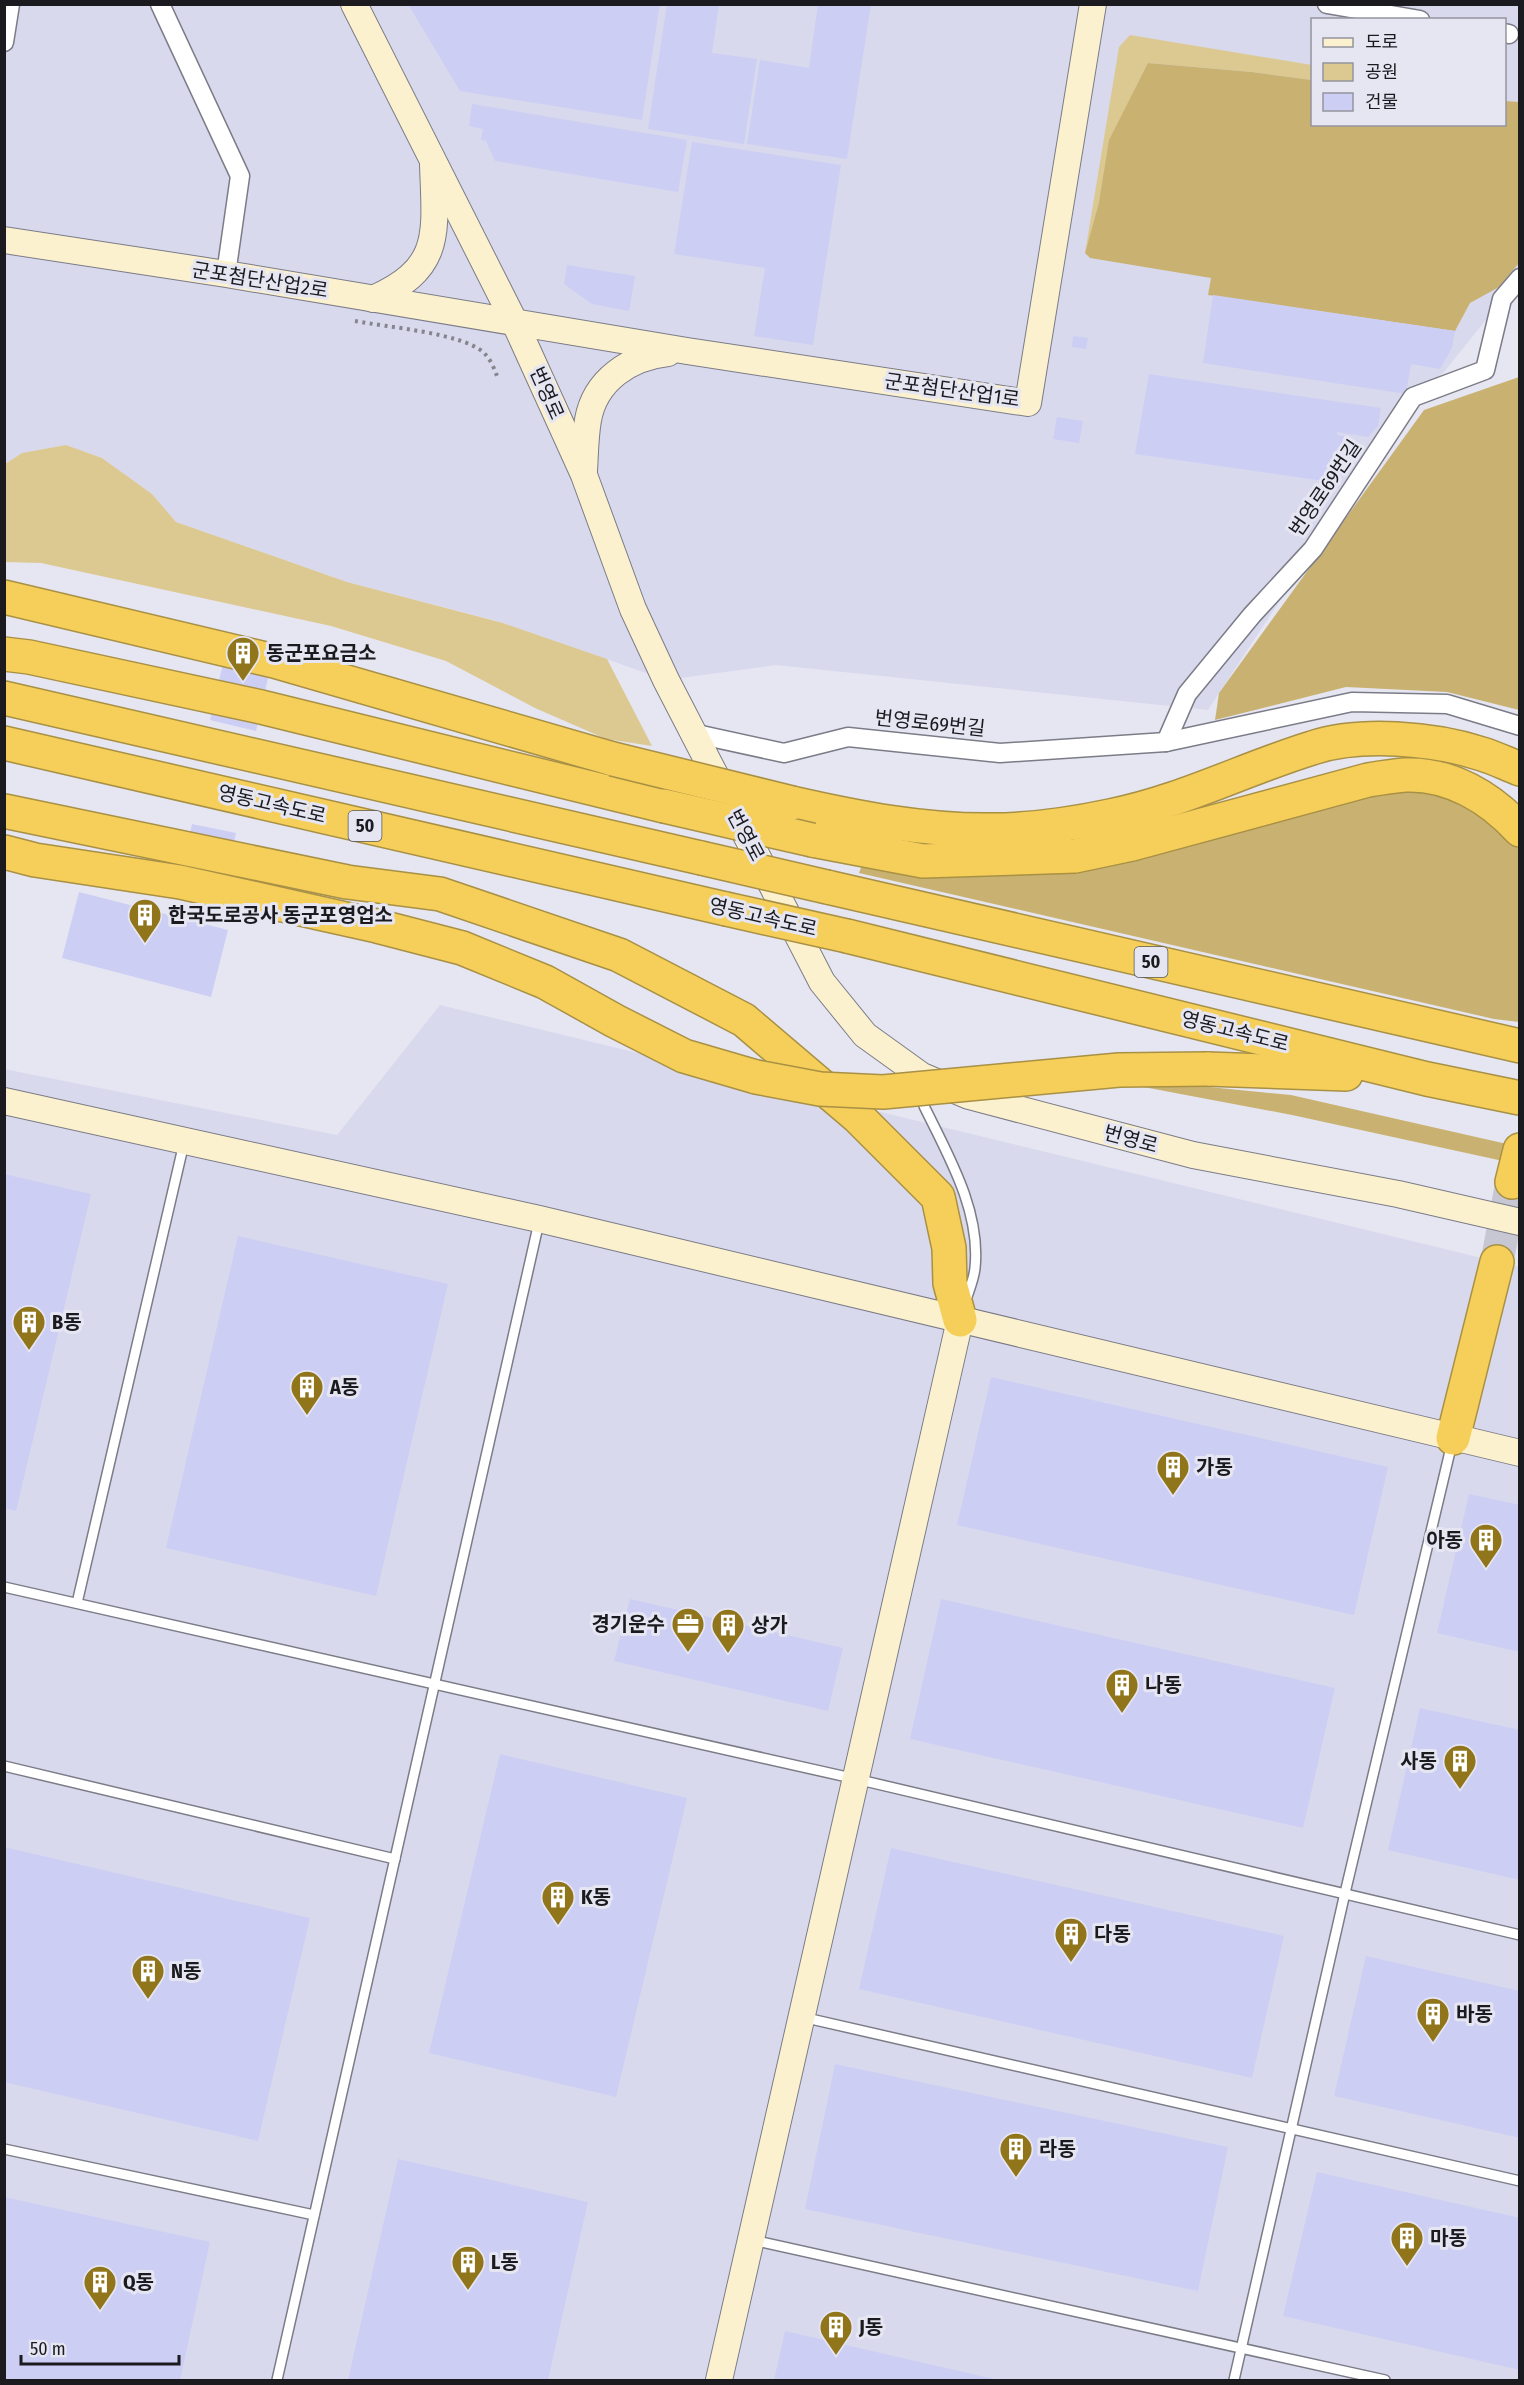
<svg xmlns="http://www.w3.org/2000/svg" width="1524" height="2385" font-family="'Fira Sans Condensed','Noto Sans KR',sans-serif">
<style>
.built{fill:#d8d9ed;fill-rule:evenodd}
.green{fill:#dcc992}
.forest{fill:#c9b271}
.building{fill:#cdcef4}
.lines{fill:none;stroke-linecap:round;stroke-linejoin:round}
.highway-tunnel{stroke:#c7c7d3;stroke-width:33;stroke-dasharray:33 16;stroke-linecap:butt}
.lane-casing{stroke:#7b7c87;stroke-width:12}
.street-casing{stroke:#7b7c87;stroke-width:21}
.secondary-casing{stroke:#7b7c87;stroke-width:28}
.highway-casing{stroke:#a89045;stroke-width:36}
.path{stroke:#85858e;stroke-width:4;stroke-dasharray:3 4.5;stroke-linecap:butt}
.lane{stroke:#fff;stroke-width:9}
.street{stroke:#fff;stroke-width:18}
.secondary{stroke:#fcf1ce;stroke-width:26}
.highway{stroke:#f5cf5a;stroke-width:33}
.highway-bridge-casing{stroke:#a89045;stroke-width:36;stroke-linecap:butt}
.highway-bridge{stroke:#f5cf5a;stroke-width:33}
.labels{text-anchor:middle;stroke-width:6;stroke-linejoin:round;paint-order:stroke}
.shield{fill:#e6e6f3;stroke:#57575f;stroke-width:1.5}
.shield-label{font-size:18px;font-weight:bold;fill:#1a1a1f}
.street-label{font-size:20px;fill:#1a1a1f;stroke:#e6e6f3}
.poi-label{font-size:20px;font-weight:bold;fill:#1a1a1f;stroke:#e6e6f3;text-anchor:start}
</style>
<rect width="100%" height="100%" fill="#e6e6f3"/>
<g class="built">
<path d="M5,5h1514v274l-75,93 -31,26 -205,312 -432,-45 -110,15 -169,-59 -150,-39 -171,-60 -24,-28 -50,-36 -36,-13 -44,8 -17,11zM1312,20h192v104h-192z"/>
<path d="M440,1005l1079,262v1113h-1514l-1,-1311 333,66z"/>
</g>
<g class="green">
<path d="M1130,35l182,30v15l-60,-8 -104,-9 -49,139 -14,51 34,-206z"/>
<path d="M66,445l36,13 50,36 24,28 171,60 156,41 104,36 45,87 -46,-7 -71,-31 -89,-47 -115,-35 -290,-63 -36,-1v-98l17,-11z"/>
</g>
<g class="forest">
<path d="M1148,63l104,9 60,8v44h192l1,-23 14,1v161l-20,24 -29,16 -15,28 -247,-36 3,-17 -121,-20 -5,-5 14,-51 10,-62z"/>
<path d="M1519,377v333l-72,-18 -101,-5 -131,33 4,-27 205,-283z"/>
<path d="M1413,790l38,10 33,19 35,30v173l-25,-3 -635,-146 3,-8 511,-73z"/>
<path d="M1117,1082l72,3 102,10 216,49 -4,17 -211,-46z"/>
</g>
<g class="building">
<path d="M408,4h252l-18,116 -182,-29z"/>
<path d="M667,4h52l-7,49 45,6 -13,85 -96,-15z"/>
<path d="M818,4h53l-24,155 -100,-15 13,-84 49,8z"/>
<path d="M472,104l215,36 -9,52 -183,-31 -9,-20 -5,-1 2,-11 -14,-3z"/>
<path d="M692,142l149,23 -28,180 -59,-9 11,-68 -91,-14z"/>
<path d="M567,265l68,11 -6,35 -37,-7 -28,-20z"/>
<path d="M1213,295l242,36 -3,17 -12,21 -29,-5 -5,30 -203,-31z"/>
<path d="M1073,336l15,2 -2,11 -14,-2z"/>
<path d="M1149,374l232,34 -3,18 -10,11 -31,-5v3l7,1 -4,31 -11,-2 -1,7h4l-1,10 -196,-28z"/>
<path d="M1057,417l26,4 -4,22 -26,-4z"/>
<path d="M230,633l46,10 -20,88 -46,-11z"/>
<path d="M192,824l44,9 -13,64 -44,-9z"/>
<path d="M79,892l149,38 -17,67 -149,-39z"/>
<path d="M4,1174l87,20 -75,317 -12,-3z"/>
<path d="M238,1236l210,48 -72,312 -210,-48z"/>
<path d="M991,1377l397,90 -34,148 -397,-90z"/>
<path d="M1469,1494l51,11v147l-83,-19z"/>
<path d="M630,1599l213,49 -15,63 -214,-50z"/>
<path d="M941,1599l394,89 -32,140 -393,-89z"/>
<path d="M1420,1708l100,22v150l-132,-30z"/>
<path d="M500,1754l187,44 -71,299 -187,-44z"/>
<path d="M4,1847l306,71 -52,223 -254,-59z"/>
<path d="M891,1848l393,88 -32,142 -393,-89z"/>
<path d="M1366,1956l154,35v147l-186,-42z"/>
<path d="M835,2064l393,83 -30,144 -393,-82z"/>
<path d="M398,2159l190,43 -40,178h-200z"/>
<path d="M1317,2172l203,46v152l-237,-54z"/>
<path d="M4,2197l206,45 -30,138h-176z"/>
<path d="M785,2331l213,49h-224z"/>
</g>
<g class="lines">
<path class="highway-tunnel" d="M1497,1262l15,-80"/>
<defs>
<g id="lane">
<path d="M923,1094l1,12c24,49 57,105 51,162 -1,11 -6,22 -9,32"/>
<path d="M4,1587l852,192 664,156"/>
<path d="M77,1603l107,-460"/>
<path d="M4,1766l391,93"/>
<path d="M802,2017l718,164"/>
<path d="M4,2149l310,66"/>
<path d="M752,2240l633,140"/>
<path d="M277,2380l262,-1158"/>
<path d="M1234,2380l111,-487 107,-450"/>
</g>
<g id="street">
<path d="M160,4l80,172 -14,98"/>
<path d="M1327,4l93,16"/>
<path d="M1504,33l5,1"/>
<path d="M4,42l6,-38"/>
<path d="M692,733l92,20 64,-16 152,16 166,-11 186,-40 95,2 73,22"/>
<path d="M1166,742l21,-48 65,-79 61,-66 100,-152 72,-27 17,-71 18,-21"/>
</g>
<g id="secondary">
<path d="M354,4l161,319 69,152 49,134 33,71 156,302 43,53 57,41 47,20 224,59 205,39 122,28"/>
<path d="M4,240l222,34 461,77 341,52 65,-399"/>
<path d="M373,299c71,-31 62,-67 60,-135"/>
<path d="M584,471c1,-16 1,-34 4,-51 7,-40 42,-63 80,-67"/>
<path d="M4,1101l535,118 981,234"/>
<path d="M719,2380l241,-1060"/>
</g>
<g id="highway">
<path d="M4,597l270,64 339,98"/>
<path d="M4,654l25,3 232,50 403,99"/>
<path d="M4,698l697,160"/>
<path d="M4,743l722,166"/>
<path d="M792,803c66,15 133,28 201,27 39,0 79,-6 117,-14 71,-14 134,-47 202,-68 48,-16 121,-10 170,6 13,4 25,10 38,15"/>
<path d="M4,811l343,71 93,12 179,61 125,65 114,97 80,80 11,51 1,35 10,37"/>
<path d="M812,840l111,21 152,-5 57,-12 236,-64c12,-2 25,-4 37,-5 45,-2 86,23 115,55"/>
<path d="M4,852l31,8 145,22 197,44 85,22 83,34 70,39 69,35 72,21"/>
<path d="M827,887l693,159"/>
<path d="M847,936l580,143 93,19"/>
<path d="M1207,1069l139,5"/>
<path d="M1512,1182l8,-32"/>
<path d="M1453,1438l44,-176"/>
</g>
</defs>
<use href="#lane" class="lane-casing"/>
<use href="#street" class="street-casing"/>
<use href="#secondary" class="secondary-casing"/>
<use href="#highway" class="highway-casing"/>
<path class="path" d="M355,321c31,6 106,12 128,31 7,6 11,16 14,24"/>
<use href="#lane" class="lane"/>
<use href="#street" class="street"/>
<use href="#secondary" class="secondary"/>
<use href="#highway" class="highway"/>
<defs>
<g id="highway-bridge">
<path d="M613,759l179,44"/>
<path d="M664,806l148,34"/>
<path d="M701,858l126,29"/>
<path d="M726,909l121,27"/>
<path d="M756,1077l64,12 63,3 236,-22 88,-1"/>
</g>
</defs>
<use href="#highway-bridge" class="highway-bridge-casing"/>
<use href="#highway-bridge" class="highway-bridge"/>
</g>
<defs>
<symbol id="building-pin" viewBox="-11 -11 22 30"><path d="M0 17L-7.5 6A9.5 9.5 0 1 1 7.5 6Z" fill="#90751b" stroke="#e6e6f3"/><path d="M-4-6H4V6H1V3H-1V6H-4ZM-2.5-4.3h1.7v1.8h-1.7ZM.8-4.3h1.7v1.8H.8ZM-2.5-1h1.7V.8h-1.7ZM.8-1h1.7V.8H.8Z" fill="#fff"/></symbol>
<symbol id="office-pin" viewBox="-11 -11 22 30"><path d="M0 17L-7.5 6A9.5 9.5 0 1 1 7.5 6Z" fill="#90751b" stroke="#e6e6f3"/><path d="M-6-3h4V-5.5h4V-3h4V5H-6ZM-1-4.5V-3h2v-1.5ZM-6 0V1H6V0Z" fill="#fff"/></symbol>
</defs>
<g fill-rule="evenodd">
<use href="#building-pin" x="224" y="634" width="38" height="52"/>
<use href="#building-pin" x="126" y="896" width="38" height="52"/>
<use href="#building-pin" x="10" y="1303" width="38" height="52"/>
<use href="#building-pin" x="288" y="1368" width="38" height="52"/>
<use href="#building-pin" x="1154" y="1448" width="38" height="52"/>
<use href="#building-pin" x="1467" y="1521" width="38" height="52"/>
<use href="#office-pin" x="669" y="1605" width="38" height="52"/>
<use href="#building-pin" x="709" y="1606" width="38" height="52"/>
<use href="#building-pin" x="1103" y="1666" width="38" height="52"/>
<use href="#building-pin" x="1441" y="1742" width="38" height="52"/>
<use href="#building-pin" x="539" y="1878" width="38" height="52"/>
<use href="#building-pin" x="1052" y="1915" width="38" height="52"/>
<use href="#building-pin" x="129" y="1952" width="38" height="52"/>
<use href="#building-pin" x="1414" y="1995" width="38" height="52"/>
<use href="#building-pin" x="997" y="2130" width="38" height="52"/>
<use href="#building-pin" x="1388" y="2219" width="38" height="52"/>
<use href="#building-pin" x="449" y="2243" width="38" height="52"/>
<use href="#building-pin" x="81" y="2263" width="38" height="52"/>
<use href="#building-pin" x="817" y="2308" width="38" height="52"/>
</g>
<g class="labels">
<g class="shield">
<rect x="348.5" y="811" width="33" height="30" rx="4.5"/>
<rect x="1134.5" y="947" width="33" height="30" rx="4.5"/>
</g>
<g class="shield-label">
<text x="365" y="832">50</text>
<text x="1151" y="968">50</text>
</g>
<g class="street-label">
<text transform="translate(260 280) rotate(9)" y="7">군포첨단산업2로</text>
<text transform="translate(952 390) rotate(8)" y="7">군포첨단산업1로</text>
<text transform="translate(547 393) rotate(66)" y="7">번영로</text>
<text transform="translate(1325 488) rotate(-56)" y="7">번영로69번길</text>
<text transform="translate(930 723) rotate(6)" y="7">번영로69번길</text>
<text transform="translate(272 804) rotate(13)" y="7">영동고속도로</text>
<text transform="translate(746 835) rotate(62)" y="7">번영로</text>
<text transform="translate(763 917) rotate(13)" y="7">영동고속도로</text>
<text transform="translate(1235 1031) rotate(14)" y="7">영동고속도로</text>
<text transform="translate(1131 1139) rotate(15)" y="7">번영로</text>
</g>
<g class="poi-label">
<text x="266" y="660">동군포요금소</text>
<text x="168" y="922">한국도로공사 동군포영업소</text>
<text x="52" y="1329">B동</text>
<text x="330" y="1394">A동</text>
<text x="1196" y="1474">가동</text>
<text x="1463" y="1547" text-anchor="end">아동</text>
<text x="665" y="1631" text-anchor="end">경기운수</text>
<text x="751" y="1632">상가</text>
<text x="1145" y="1692">나동</text>
<text x="1437" y="1768" text-anchor="end">사동</text>
<text x="581" y="1904">K동</text>
<text x="1094" y="1941">다동</text>
<text x="171" y="1978">N동</text>
<text x="1456" y="2021">바동</text>
<text x="1039" y="2156">라동</text>
<text x="1430" y="2245">마동</text>
<text x="491" y="2269">L동</text>
<text x="123" y="2289">Q동</text>
<text x="859" y="2334">J동</text>
</g>
</g>
<rect width="1524" height="2385" fill="none" stroke="#1a1a1f" stroke-width="12"/>
<rect x="1311" y="18" width="195" height="108" fill="#e6e6f3" stroke="#94949e" stroke-width="1.5"/>
<rect x="1323" y="38" width="30" height="9" fill="#fcf1ce" stroke="#94949e" stroke-width="1.5"/>
<text x="1365" y="48" font-size="18" fill="#1a1a1f">도로</text>
<rect x="1323" y="63" width="30" height="18" fill="#dcc992" stroke="#94949e" stroke-width="1.5"/>
<text x="1365" y="78" font-size="18" fill="#1a1a1f">공원</text>
<rect x="1323" y="93" width="30" height="18" fill="#cdcef4" stroke="#94949e" stroke-width="1.5"/>
<text x="1365" y="108" font-size="18" fill="#1a1a1f">건물</text>
<path d="M21 2355v9h158v-9" fill="none" stroke="#1a1a1f" stroke-width="3"/>
<text x="30" y="2355" font-size="18" fill="#1a1a1f" stroke="#e6e6f3" stroke-width="4.5" paint-order="stroke">50 m</text>
</svg>
